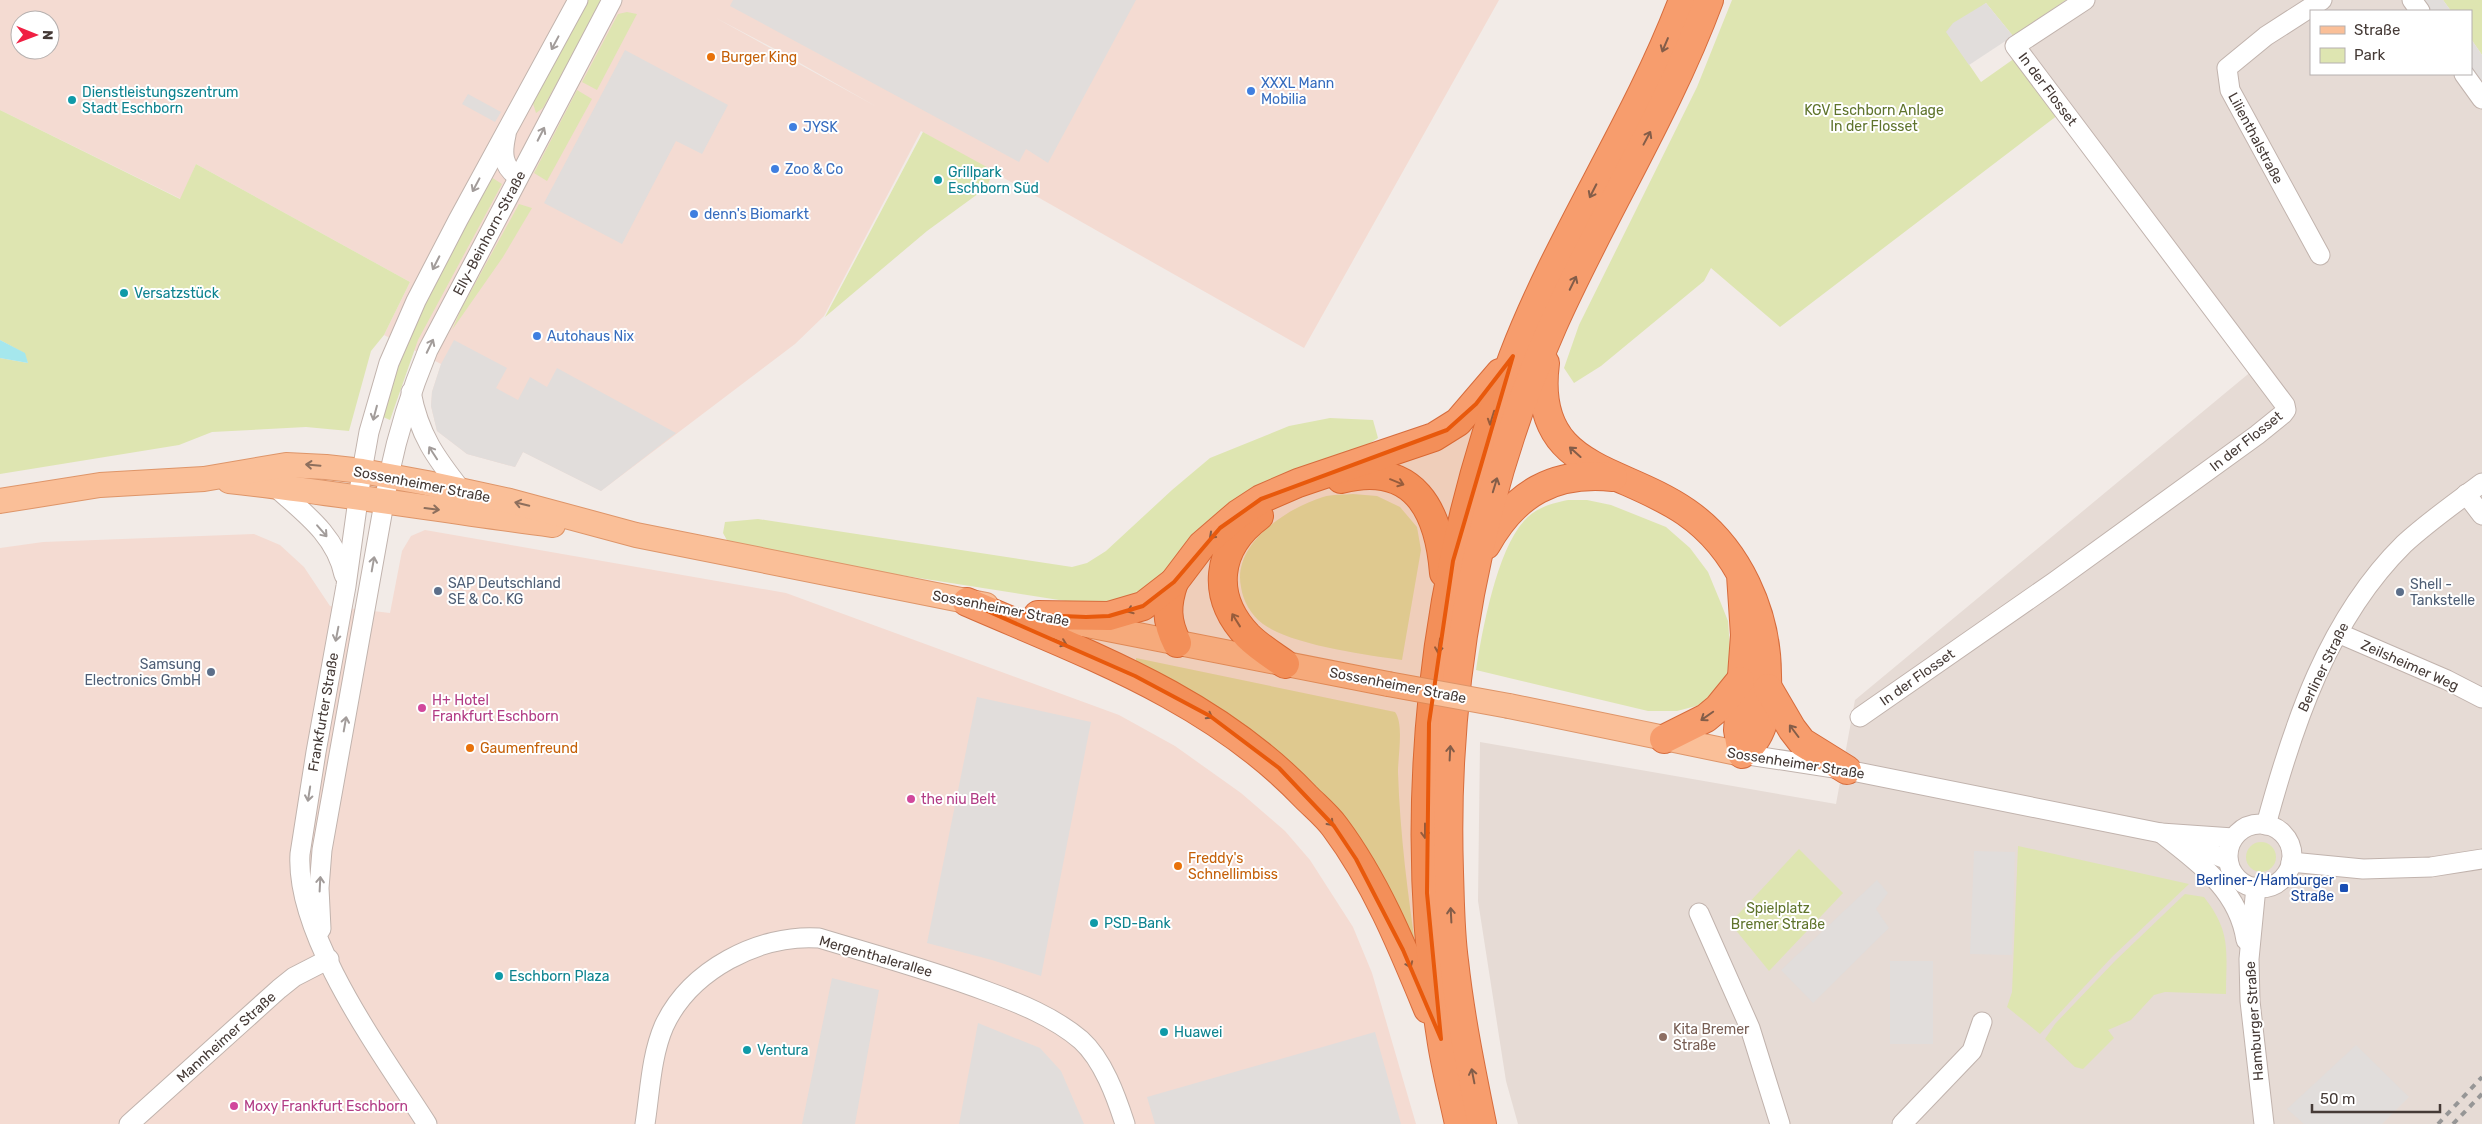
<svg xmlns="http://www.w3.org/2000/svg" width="2482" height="1124" font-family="Rubik,sans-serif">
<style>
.residential{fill:#e6dbd5}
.commercial{fill:#f4dbd2;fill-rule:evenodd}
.green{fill:#dee5b1}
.parking{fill:#e1dddb}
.water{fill:#a5e7ed}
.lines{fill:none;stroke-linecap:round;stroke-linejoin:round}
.minor-casing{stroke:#c1b3ad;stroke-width:21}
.major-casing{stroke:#de9569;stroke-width:26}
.highway-casing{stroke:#d66c3d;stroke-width:30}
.minor{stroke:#fff;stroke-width:19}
.major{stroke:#fabf98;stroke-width:24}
.highway{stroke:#f79d6d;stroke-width:28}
.rail{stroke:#969696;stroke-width:4;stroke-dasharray:6 6;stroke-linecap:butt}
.major-bridge-casing{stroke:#de9569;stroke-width:26;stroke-linecap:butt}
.major-bridge{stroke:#fabf98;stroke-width:24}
.oneway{stroke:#a29c9a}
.oneway2{stroke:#835d49}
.oneway3{stroke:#8d6f5d}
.marked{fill:#e8590c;fill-opacity:0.2;stroke:#e8590c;stroke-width:4;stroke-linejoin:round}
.food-dot{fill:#e8710a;stroke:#fff;stroke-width:2}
.shop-dot{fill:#3f7fe0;stroke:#fff;stroke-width:2}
.culture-dot{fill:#0f9aa8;stroke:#fff;stroke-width:2}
.service-dot{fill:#5c6f8a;stroke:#fff;stroke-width:2}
.hotel-dot{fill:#d1479c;stroke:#fff;stroke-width:2}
.transit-dot{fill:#1a4fb4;stroke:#fff;stroke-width:2}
.education-dot{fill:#8d6e63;stroke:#fff;stroke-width:2}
.labels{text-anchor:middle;stroke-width:4;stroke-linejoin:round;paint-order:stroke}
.food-label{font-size:14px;fill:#c56008;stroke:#fff;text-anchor:start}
.shop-label{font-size:14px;fill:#366cbe;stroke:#fff;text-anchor:start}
.street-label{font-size:14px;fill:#453a36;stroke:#fff}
.culture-label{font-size:14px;fill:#0d838f;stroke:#fff;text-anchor:start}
.park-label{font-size:14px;fill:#5f742c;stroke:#fff}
.service-label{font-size:14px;fill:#4e5e75;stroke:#fff;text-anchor:start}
.hotel-label{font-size:14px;fill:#b23c85;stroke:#fff;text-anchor:start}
.transit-label{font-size:14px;fill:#164399;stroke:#fff;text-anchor:end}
.education-label{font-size:14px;fill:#785e54;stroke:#fff;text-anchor:start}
</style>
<rect width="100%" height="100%" fill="#f2ebe7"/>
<path class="residential" d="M2093,0h326l8,11h-116v63h159l12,16v1034h-964l-12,-43 -28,-180 2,-159 356,62 19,-104 398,-330 -240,-318z"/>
<g class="commercial">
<path d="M0,0h1499l-195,348 -383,-217 -97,185 -29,28 -194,147 -78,-39 -8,15 -48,-13 -30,-23 -6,-25 1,-14 9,-28 -57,-29 26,-53 -214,-118 -15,35 -181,-89zM716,18l61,32 100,57zM20,20h30v30h-30z"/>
<path d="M425,530l361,63 333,122 56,31 66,47 44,38 25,29 43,67 19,46 44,151h-1416v-576l43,-6 211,-8 26,11 24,22 26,39 60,7 12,-62 9,-15z"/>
</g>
<g class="green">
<path d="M584,0h19l-60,108 -7,5 -5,-16z"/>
<path d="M1732,0h334l-53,36 -27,-33 -39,29 34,50 34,-24 43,57 -278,212 -69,-59 -7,13 -103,85 -27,17 -10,-15 15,-43 118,-238z"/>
<path d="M2443,0h39v55l-11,-16v-28h-20z"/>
<path d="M627,12l10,2 -40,76 -15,-8 36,-68z"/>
<path d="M577,90l15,9 -45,82 -13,-8z"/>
<path d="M0,110l180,89 16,-35 214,118 -26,53 -13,16 -22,80 -43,-4 -94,5 -33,13 -179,29v-116l28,5 -4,-10 -24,-13z"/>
<path d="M923,132l71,39 -8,17 -59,43 -102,86z"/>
<path d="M491,177l11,7 -84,156 -28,80 -9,-4 18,-54 28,-63z"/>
<path d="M519,204l13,4 -29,49 -51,73 9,-21z"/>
<path d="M1330,418l43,2 5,18 -224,147 -34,18 -48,-1 -262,-41 -81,-17 -6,-11 2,-11 33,-3 314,48 15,-4 19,-12 66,-61 38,-32 79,-32z"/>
<path d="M1353,494l24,2 23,11 17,20 4,23 -19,110c-35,-5 -111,-15 -139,-36 -12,-9 -20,-23 -22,-37 -9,-43 46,-79 82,-90 9,-3 21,-2 30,-3z"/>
<path d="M1568,500h19l24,5 55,22 24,21 18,24 12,29 8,20 2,27 -3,29 -27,28 -23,6h-29l-172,-41c6,-39 21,-120 48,-149 11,-13 28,-18 44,-21z"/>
<path d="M1136,658l259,54c9,12 3,44 3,60 2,63 10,123 19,185l-73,-137 -208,-152z"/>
<circle cx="2261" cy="857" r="15"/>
<path d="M2018,846l171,38 -77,73 -72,77 -33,-27 5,-15z"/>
<path d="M1799,849l44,44 -74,78 -39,-48z"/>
<path d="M2185,894l19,3c28,36 22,54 22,97l-61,-2 -11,3 -23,25 -23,10 6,8 -31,31 -8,-2 -30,-28 10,-15 60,-63z"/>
</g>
<g class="parking">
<path d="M733,0h403l-88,163 -22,-14 -7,13 -289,-156z"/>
<path d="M2422,0h21l8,11h-21z"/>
<path d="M1986,3l27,33 -44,29 -23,-33 7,-9z"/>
<path d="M2471,39l11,16v30l-11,-16z"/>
<path d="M625,50l103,55 -26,49 -26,-13 -54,103 -78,-41z"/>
<path d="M468,94l33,18 -6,10 -33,-18z"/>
<path d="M454,340l53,28 -11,20 22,12 12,-23 17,10 10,-19 119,65 -75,58 -78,-39 -8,15 -48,-13 -30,-23 -6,-25 1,-14 9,-28z"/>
<path d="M977,697l114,25 -50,254 -49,-16 -65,-17z"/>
<path d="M1974,851l41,1 -3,103 -42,-1z"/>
<path d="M1877,880l11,13 -12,16 13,19 -76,75 -32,-33z"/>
<rect x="1890" y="961" width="43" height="83"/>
<path d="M832,978l47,12 -24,134h-53z"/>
<path d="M978,1023l62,25 21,23 23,53h-125z"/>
<path d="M1375,1032l26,92h-246l-8,-27z"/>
<path d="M2356,1045l53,52 -27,27h-78l-17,-15z"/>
</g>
<path class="water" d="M0,340l25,13 3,10 -28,-5z"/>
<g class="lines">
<defs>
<g id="minor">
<path d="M2412,0l8,11"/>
<path d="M2464,74l18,25"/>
<path d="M506,135c-4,18 -4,31 12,42"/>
<path d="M2320,255l-90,-165 -3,-22 39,-32 56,-36"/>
<path d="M411,392c8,43 25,66 51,99"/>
<path d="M274,486c29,26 62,49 70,89"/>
<path d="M2466,494l16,21"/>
<path d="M2338,633l109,47 35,18"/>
<path d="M1860,717l194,-135 203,-147 26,-21 3,-4 -1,-5 -270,-359 70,-46"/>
<path d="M1742,754l105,16 314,63 72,5"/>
<circle cx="2260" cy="856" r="32"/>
<path d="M2266,825c27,-100 62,-206 138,-281 24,-22 52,-42 78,-61"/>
<path d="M2161,833c38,30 77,56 85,107"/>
<path d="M2178,840l50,20"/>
<path d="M2291,862l72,7 68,-2 51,-8"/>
<path d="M2256,887l-7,72 1,42 14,123"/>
<path d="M1699,913l51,115 30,96"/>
<path d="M321,929l-2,-41 3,-38 67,-375c9,-43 22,-84 39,-125l184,-350"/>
<path d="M129,1124l150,-135 15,-12 35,-18"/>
<path d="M427,1124c-44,-69 -132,-187 -127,-270l16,-102 30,-166 16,-115 7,-39 20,-69 27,-62 42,-81 120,-220"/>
<path d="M645,1124c5,-32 6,-68 19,-98 26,-56 95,-92 155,-88 56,17 112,32 167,53 33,12 68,26 95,49 22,20 35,56 44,84"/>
<path d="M1902,1124l70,-73 10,-29"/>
</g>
<g id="major">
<path d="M229,481c108,12 216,30 324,44"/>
<path d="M0,501l100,-16 104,-6 82,-14 40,2 36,4 65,12 83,18 126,34 350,70"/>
<path d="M1077,623l311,61"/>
<path d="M1509,706l233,48"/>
</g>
<g id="highway">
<path d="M1545,363c-14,108 75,103 141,149 52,36 81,101 81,163 1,30 0,59 -25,79l-4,-24 7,-95 -4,-60"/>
<path d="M1341,479c73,-19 98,31 103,94"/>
<path d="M1259,516c-43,32 -49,80 -11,120 11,11 24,19 37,28"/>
<path d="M1486,545c29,-52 68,-74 127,-68"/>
<path d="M1174,582c-8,23 -8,39 3,61"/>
<path d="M967,602c122,53 246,97 339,195 10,10 21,19 29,30 41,55 67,119 93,182"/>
<path d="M1038,615l71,1 34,-10 31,-24 28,-37 36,-31 23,-15 37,-16 136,-46 24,-15 42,-49"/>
<path d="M1768,688l24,41 10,13 45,28"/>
<path d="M1664,739l42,-21 12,-10 22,-27"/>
<path d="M1459,1124c-6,-29 -14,-58 -18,-87 -35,-228 -10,-464 72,-680 47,-123 123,-233 170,-357"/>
<path d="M1482,1124c-11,-54 -22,-108 -28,-163 -4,-29 -4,-59 -5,-89 -6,-187 28,-375 104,-547 49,-110 114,-212 156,-325"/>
</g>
</defs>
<use href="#minor" class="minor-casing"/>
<use href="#major" class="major-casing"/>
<use href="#highway" class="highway-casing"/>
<use href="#minor" class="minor"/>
<use href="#major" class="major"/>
<use href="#highway" class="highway"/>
<g class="rail">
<path d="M2438,1124l44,-47"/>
<path d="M2453,1124l29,-30"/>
</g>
<defs>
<path id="major-bridge" d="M1388,684l121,22"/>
</defs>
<use href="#major-bridge" class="major-bridge-casing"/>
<use href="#major-bridge" class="major-bridge"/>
</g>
<defs><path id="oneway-shaft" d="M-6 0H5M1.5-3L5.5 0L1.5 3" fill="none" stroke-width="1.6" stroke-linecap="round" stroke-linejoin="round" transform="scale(1.25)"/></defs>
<g class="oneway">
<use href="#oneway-shaft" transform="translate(555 43) rotate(118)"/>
<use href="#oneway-shaft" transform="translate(541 134) rotate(-63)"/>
<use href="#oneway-shaft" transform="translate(476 185) rotate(118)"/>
<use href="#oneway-shaft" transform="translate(436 263) rotate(117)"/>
<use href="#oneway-shaft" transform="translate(430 346) rotate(-64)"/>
<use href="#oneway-shaft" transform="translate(375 413) rotate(105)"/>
<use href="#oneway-shaft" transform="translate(433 453) rotate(-123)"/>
<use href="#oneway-shaft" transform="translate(322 531) rotate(49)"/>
<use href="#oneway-shaft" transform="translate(373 564) rotate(-80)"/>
<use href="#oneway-shaft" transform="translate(337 634) rotate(101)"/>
<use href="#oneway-shaft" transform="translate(345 724) rotate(-80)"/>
<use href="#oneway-shaft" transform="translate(309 794) rotate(99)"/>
<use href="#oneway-shaft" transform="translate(320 884) rotate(-87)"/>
</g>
<g class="oneway2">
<use href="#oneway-shaft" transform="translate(1665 45) rotate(113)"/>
<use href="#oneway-shaft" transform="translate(1647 138) rotate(-62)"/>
<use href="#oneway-shaft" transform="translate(1593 191) rotate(117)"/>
<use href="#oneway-shaft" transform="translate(1573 283) rotate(-64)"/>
<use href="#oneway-shaft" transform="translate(1492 418) rotate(107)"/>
<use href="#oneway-shaft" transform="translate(1575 452) rotate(-138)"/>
<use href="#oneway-shaft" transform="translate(1397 482) rotate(22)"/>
<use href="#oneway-shaft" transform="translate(1495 485) rotate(-73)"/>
<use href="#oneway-shaft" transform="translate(1215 533) rotate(137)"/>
<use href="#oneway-shaft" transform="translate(1134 609) rotate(158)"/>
<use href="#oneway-shaft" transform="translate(1236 620) rotate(-122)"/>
<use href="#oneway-shaft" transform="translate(1060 642) rotate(22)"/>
<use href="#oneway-shaft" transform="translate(1439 646) rotate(98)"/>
<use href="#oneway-shaft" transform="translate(1206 714) rotate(30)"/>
<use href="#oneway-shaft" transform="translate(1707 716) rotate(145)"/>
<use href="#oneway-shaft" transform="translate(1794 731) rotate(-127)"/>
<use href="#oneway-shaft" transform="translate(1450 753) rotate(-87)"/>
<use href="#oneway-shaft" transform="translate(1328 820) rotate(47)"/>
<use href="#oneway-shaft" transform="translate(1425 831) rotate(90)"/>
<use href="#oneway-shaft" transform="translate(1451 915) rotate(-93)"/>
<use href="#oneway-shaft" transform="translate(1408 961) rotate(67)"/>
<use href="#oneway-shaft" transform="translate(1473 1076) rotate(-101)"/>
</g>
<g class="oneway3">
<use href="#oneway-shaft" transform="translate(313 465) rotate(-175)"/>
<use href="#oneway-shaft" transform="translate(522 504) rotate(-166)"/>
<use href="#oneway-shaft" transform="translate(432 509) rotate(7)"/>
</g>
<path class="marked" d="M1513,356l-60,205 -24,162 -2,170 14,146 -38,-89 -47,-91 -22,-33 -55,-58 -69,-52 -75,-40 -168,-74 71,13 48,2 23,-1 34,-10 31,-24 46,-54 41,-29 186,-69 29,-26z"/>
<g class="food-dot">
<circle cx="711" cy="57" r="5"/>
<circle cx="470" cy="748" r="5"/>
<circle cx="1178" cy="866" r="5"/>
</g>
<g class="shop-dot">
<circle cx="1251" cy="91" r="5"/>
<circle cx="793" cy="127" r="5"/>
<circle cx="775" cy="169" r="5"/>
<circle cx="694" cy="214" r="5"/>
<circle cx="537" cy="336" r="5"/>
</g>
<g class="culture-dot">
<circle cx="72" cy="100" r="5"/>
<circle cx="938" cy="180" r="5"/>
<circle cx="124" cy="293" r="5"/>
<circle cx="1094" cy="923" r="5"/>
<circle cx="499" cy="976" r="5"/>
<circle cx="1164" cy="1032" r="5"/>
<circle cx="747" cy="1050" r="5"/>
</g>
<g class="service-dot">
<circle cx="438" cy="591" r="5"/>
<circle cx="2400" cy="592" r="5"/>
<circle cx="211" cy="672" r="5"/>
</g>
<g class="hotel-dot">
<circle cx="422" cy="708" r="5"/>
<circle cx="911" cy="799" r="5"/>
<circle cx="234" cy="1106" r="5"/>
</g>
<rect class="transit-dot" x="2339" y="883" width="10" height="10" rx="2.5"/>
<circle class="education-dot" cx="1663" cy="1037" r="5"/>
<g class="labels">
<g class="food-label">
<text x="721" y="62">Burger King</text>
<text x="480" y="753">Gaumenfreund</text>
<text x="1188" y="863">Freddy's<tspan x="1188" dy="16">Schnellimbiss</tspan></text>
</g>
<g class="shop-label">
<text x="1261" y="88">XXXL Mann<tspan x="1261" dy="16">Mobilia</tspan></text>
<text x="803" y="132">JYSK</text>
<text x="785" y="174">Zoo &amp; Co</text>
<text x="704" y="219">denn's Biomarkt</text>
<text x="547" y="341">Autohaus Nix</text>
</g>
<g class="street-label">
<text transform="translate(2048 89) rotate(53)" y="5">In der Flosset</text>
<text transform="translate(2256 138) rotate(62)" y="5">Lilienthalstraße</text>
<text transform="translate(489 233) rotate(-62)" y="5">Elly-Beinhorn-Straße</text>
<text transform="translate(2246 441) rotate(-38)" y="5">In der Flosset</text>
<text transform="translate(422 484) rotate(11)" y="5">Sossenheimer Straße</text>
<text transform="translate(1001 608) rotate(11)" y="5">Sossenheimer Straße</text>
<text transform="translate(2410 665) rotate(24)" y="5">Zeilsheimer Weg</text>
<text transform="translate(2323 667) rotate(-64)" y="5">Berliner Straße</text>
<text transform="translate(1917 677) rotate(-35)" y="5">In der Flosset</text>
<text transform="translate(1398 685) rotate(11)" y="5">Sossenheimer Straße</text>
<text transform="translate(323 712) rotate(-80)" y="5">Frankfurter Straße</text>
<text transform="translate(1796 763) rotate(9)" y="5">Sossenheimer Straße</text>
<text transform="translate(876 956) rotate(16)" y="5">Mergenthalerallee</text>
<text transform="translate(2254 1021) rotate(-94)" y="5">Hamburger Straße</text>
<text transform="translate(226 1037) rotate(-42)" y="5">Mannheimer Straße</text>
</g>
<g class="culture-label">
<text x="82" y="97">Dienstleistungszentrum<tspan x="82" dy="16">Stadt Eschborn</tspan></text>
<text x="948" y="177">Grillpark<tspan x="948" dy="16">Eschborn Süd</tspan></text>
<text x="134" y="298">Versatzstück</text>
<text x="1104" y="928">PSD-Bank</text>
<text x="509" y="981">Eschborn Plaza</text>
<text x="1174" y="1037">Huawei</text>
<text x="757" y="1055">Ventura</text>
</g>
<g class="park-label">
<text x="1874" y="115">KGV Eschborn Anlage<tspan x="1874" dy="16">In der Flosset</tspan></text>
<text x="1778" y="913">Spielplatz<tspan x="1778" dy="16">Bremer Straße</tspan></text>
</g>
<g class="service-label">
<text x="448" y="588">SAP Deutschland<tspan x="448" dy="16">SE &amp; Co. KG</tspan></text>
<text x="2410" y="589">Shell -<tspan x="2410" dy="16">Tankstelle</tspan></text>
<text x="201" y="669" text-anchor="end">Samsung<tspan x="201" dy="16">Electronics GmbH</tspan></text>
</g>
<g class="hotel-label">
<text x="432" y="705">H+ Hotel<tspan x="432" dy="16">Frankfurt Eschborn</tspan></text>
<text x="921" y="804">the niu Belt</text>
<text x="244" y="1111">Moxy Frankfurt Eschborn</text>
</g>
<g class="transit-label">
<text x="2334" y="885">Berliner-/Hamburger<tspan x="2334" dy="16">Straße</tspan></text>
</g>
<g class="education-label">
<text x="1673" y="1034">Kita Bremer<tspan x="1673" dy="16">Straße</tspan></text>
</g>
</g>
<rect x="2310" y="10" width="162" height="65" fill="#ffffff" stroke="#b5b0af"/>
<rect x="2320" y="26" width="25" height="8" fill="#fabf98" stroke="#b5b0af"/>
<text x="2354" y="35" font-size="15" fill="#453a36">Straße</text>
<rect x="2320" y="48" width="25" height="15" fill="#dee5b1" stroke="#b5b0af"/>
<text x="2354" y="60" font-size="15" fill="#453a36">Park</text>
<g transform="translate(35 35) rotate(91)"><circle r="24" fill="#ffffff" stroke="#b5b0af"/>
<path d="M0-4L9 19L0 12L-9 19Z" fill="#f02043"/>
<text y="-8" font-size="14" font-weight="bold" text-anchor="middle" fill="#453a36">N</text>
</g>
<path d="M2312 1104v8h128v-8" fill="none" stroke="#453a36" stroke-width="2.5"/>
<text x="2320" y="1104" font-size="15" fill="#453a36" stroke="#ffffff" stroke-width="4" paint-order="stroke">50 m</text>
</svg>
